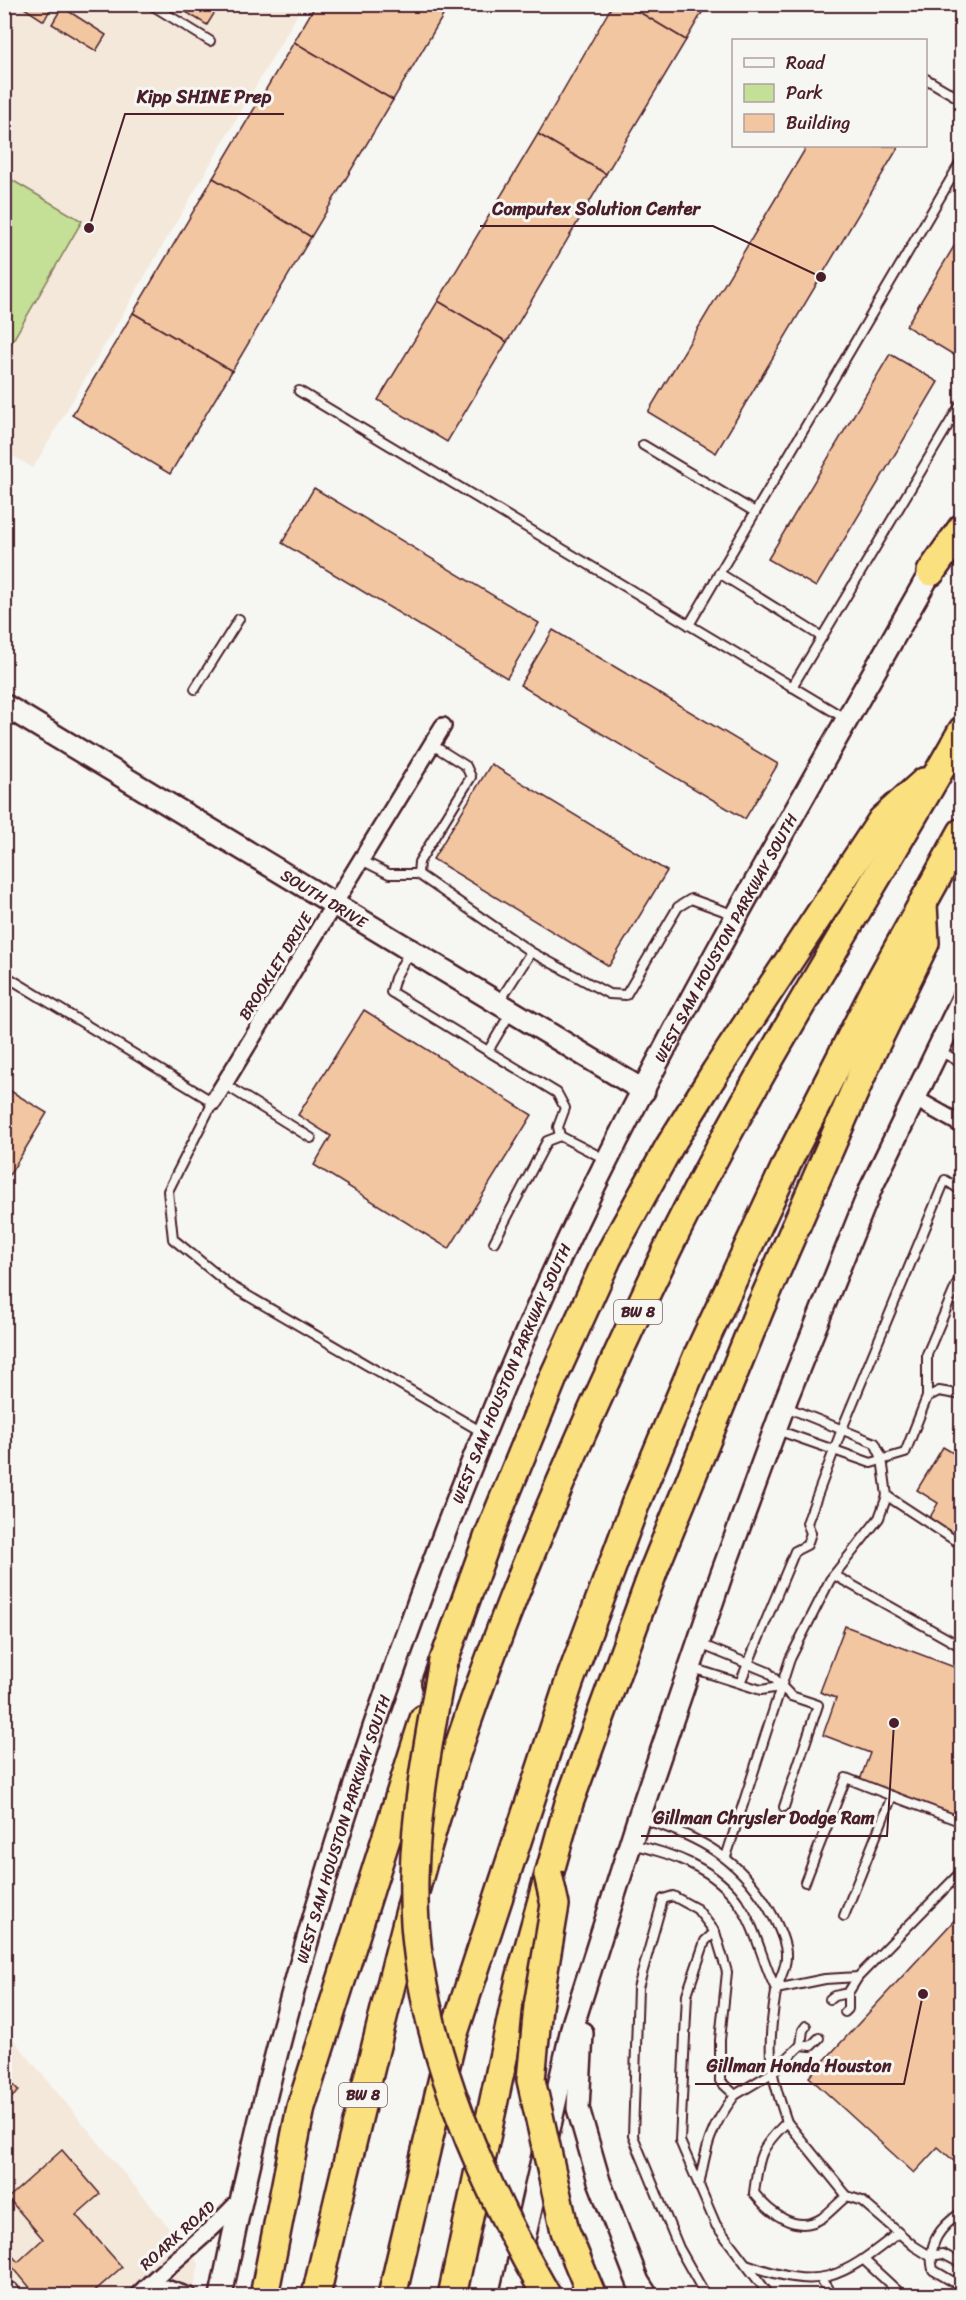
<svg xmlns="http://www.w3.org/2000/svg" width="966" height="2300" font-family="Sriracha,sans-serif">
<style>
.built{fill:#f4e8da}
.green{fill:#c4df96;stroke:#877f60;stroke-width:1.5}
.building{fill:#f1c6a1;stroke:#4a1f2b;stroke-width:1.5}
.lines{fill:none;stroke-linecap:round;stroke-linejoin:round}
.lane-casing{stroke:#4a1f2b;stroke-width:12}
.street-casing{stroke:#4a1f2b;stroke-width:20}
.secondary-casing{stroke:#4a1f2b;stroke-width:26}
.highway-casing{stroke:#4a1f2b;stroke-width:32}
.lane{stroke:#f6f6f2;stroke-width:8}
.street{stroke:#f6f6f2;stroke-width:15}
.secondary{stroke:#f6f6f2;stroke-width:21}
.highway{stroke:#fbe080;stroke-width:27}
.highway-bridge-casing{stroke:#4a1f2b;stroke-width:32;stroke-linecap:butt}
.highway-bridge{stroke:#fbe080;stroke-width:27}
.labels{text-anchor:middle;stroke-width:6;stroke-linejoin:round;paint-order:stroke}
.shield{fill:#f6f6f2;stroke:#7e6067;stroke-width:1.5}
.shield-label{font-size:15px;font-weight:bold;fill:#4a1f2b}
.street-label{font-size:16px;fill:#4a1f2b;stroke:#f6f6f2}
.leader{fill:none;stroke:#4a1f2b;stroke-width:2}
.callout-dot{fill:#4a1f2b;stroke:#f6f6f2;stroke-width:2}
.callout-label{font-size:18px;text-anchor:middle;font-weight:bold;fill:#4a1f2b;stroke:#f6f6f2;stroke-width:6;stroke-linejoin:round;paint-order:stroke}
</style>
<rect width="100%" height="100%" fill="#f6f6f2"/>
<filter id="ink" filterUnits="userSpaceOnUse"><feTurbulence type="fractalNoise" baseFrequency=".0167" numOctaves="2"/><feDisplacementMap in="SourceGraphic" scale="12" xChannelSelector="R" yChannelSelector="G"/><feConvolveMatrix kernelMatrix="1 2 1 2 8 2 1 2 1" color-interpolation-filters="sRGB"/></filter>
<g filter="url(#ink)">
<g class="built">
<path d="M5,5h298l-270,463 -28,-17z"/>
<path d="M4,2028l195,236 -7,31h-187z"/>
</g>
<path class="green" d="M5,176l77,45 -77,133h-1z"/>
<g class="building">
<path d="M18,4h35l-9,17z"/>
<path d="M173,4h47l-13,21z"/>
<path d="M316,4h134l-57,96 -99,-58z"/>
<path d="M613,4h13l60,36 -80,134 -68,-40z"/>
<path d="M626,4h81l-21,36z"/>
<path d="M62,7l44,28 -10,16 -44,-27z"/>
<path d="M294,42l99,58 -82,137 -98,-59z"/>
<path d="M538,134l68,40 -99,168 -69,-41z"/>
<path d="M807,146h92l-183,307 -68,-41z"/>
<path d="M213,178l98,59 -79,134 -99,-58z"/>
<path d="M962,233v109l-8,13 -48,-29z"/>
<path d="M438,301l69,41 -60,100 -69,-42z"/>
<path d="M133,313l99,58 -62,103 -98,-59z"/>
<path d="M890,354l48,28 -122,205 -48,-28z"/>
<path d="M314,488l225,135 -32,55 -225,-135z"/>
<path d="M553,630l225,134 -33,55 -225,-134z"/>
<path d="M491,764l176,107 -58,95 -176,-107z"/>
<path d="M364,1010l168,105 -83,134 -135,-84 17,-29 -33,-21z"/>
<path d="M4,1087l43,26 -43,71z"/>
<path d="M943,1447l19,11 -1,83 -33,-20 10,-18 -21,-13z"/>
<path d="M845,1626l117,44v148l-102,-38 10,-27 -47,-18 13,-37 -16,-6z"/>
<path d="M962,1912v256l-24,-21 -24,26 -105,-96z"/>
<path d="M4,2074l15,17 -15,13z"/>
<path d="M62,2150l38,44 -24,21 46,52 -33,29h-52l-26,-31 -7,6v-24l14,15 25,-23 -35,-41z"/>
</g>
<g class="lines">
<defs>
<g id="lane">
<path d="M150,4l60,37"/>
<path d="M926,79l36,21"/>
<path d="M299,391l547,328"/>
<path d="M643,445l112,67"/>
<path d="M719,573l103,64 140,-235"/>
<path d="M689,625l273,-465"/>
<path d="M792,687l30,-50"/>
<path d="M195,689l44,-70"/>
<path d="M431,744l35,22 5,11 -52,85 -1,12 113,78"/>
<path d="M361,860l28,14h29"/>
<path d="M410,950l-15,28 -4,14 166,101 8,15 -7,19 2,9 47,24"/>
<path d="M4,975l209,127 -45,89 5,48 58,47 251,146"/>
<path d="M499,1002l32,-50 78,42 17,1 52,-88 13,-8 44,16"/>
<path d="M488,1051l23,-39"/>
<path d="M939,1051l23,12"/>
<path d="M224,1084l87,54"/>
<path d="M494,1242l53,-101 13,-5"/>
<path d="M927,1397v-43l35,-82"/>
<path d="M777,1430l94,33 34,-10 22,-56 12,-6 23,4"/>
<path d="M887,1496l75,49"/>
<path d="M834,1575l128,72"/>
<path d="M700,1644l68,28 23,24 27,9 -34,102"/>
<path d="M692,1668l69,22 19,-3"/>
<path d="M740,1683l55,-132 12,-6 4,-12 -4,-10 35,-94 103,-249 17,11"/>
<path d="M639,1818c61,18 105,42 135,100 5,10 13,27 12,39 0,13 -8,23 -10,35 -4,24 -8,58 -3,82 3,16 9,33 14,48 -28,27 -28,34 -33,71 15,19 42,42 68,25 8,-6 16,-15 25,-22l15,5 52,45 16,10 13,-2 19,10"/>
<path d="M631,1844c40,9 85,24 109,61 17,25 22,57 36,84"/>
<path d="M726,1857l64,-198 40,-79 49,-62 8,-22 -5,-38 -7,-15 -89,-36"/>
<path d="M805,1882l41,-104 46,18"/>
<path d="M844,1916l48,-120 70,26"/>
<path d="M715,1932l-10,9 -18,53 -7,147 36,84 54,71"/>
<path d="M776,1989l49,-10 33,-2 104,-106"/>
<path d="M830,1999l4,-3 14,-3 10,-16"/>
<path d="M845,2012l3,-3v-16"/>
<path d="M806,2026l-3,4 -2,15 10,1 8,-8"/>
<path d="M787,2122l60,74"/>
<path d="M699,2187c7,-41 11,-59 36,-92"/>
<path d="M962,2212c-22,15 -35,31 -29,58l29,17"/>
<path d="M864,2260l39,36"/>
<path d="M746,2264c75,27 93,16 152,-31"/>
<path d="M820,2278l13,18"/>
<path d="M13,2288l6,8"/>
<path d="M706,2296l-27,-48 -46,-112 5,-148 25,-89 10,-3 24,13 18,23 12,40 -7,68v41l15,14 37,-22 29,-28"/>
</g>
<g id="street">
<path d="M914,1098l48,27"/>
<path d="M213,1102l230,-376"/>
<path d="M141,2294l25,-6 23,8"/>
<path d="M137,2296c33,-34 71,-60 102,-95"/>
</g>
<g id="secondary">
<path id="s1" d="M4,705l640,386"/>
<path d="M582,2033l-4,75 21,73 39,101 9,14"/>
<path id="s2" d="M221,2296c52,-262 128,-516 224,-764 42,-109 87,-218 138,-323 108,-222 234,-435 355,-650"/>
<path d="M511,2296l62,-272 64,-201 84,-247 66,-179 84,-209 91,-188"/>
</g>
<g id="highway">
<path d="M931,572l31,-44"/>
<path d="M436,1683l53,-148 64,-157 55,-121 61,-110 47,-76 166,-251 42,-38"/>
<path d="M264,2296l37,-189 123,-388"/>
<path d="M316,2296c18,-81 38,-161 58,-242 27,-111 54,-221 92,-329 56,-162 126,-319 200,-473 88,-180 198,-347 296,-521"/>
<path d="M392,2296l60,-257 117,-356 66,-178 62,-148 93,-200 86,-169 86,-156"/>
<path d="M452,2296l68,-317 49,-176 86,-236 106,-261 109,-250 55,-113 -2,-39"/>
</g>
</defs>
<use href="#lane" class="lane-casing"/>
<use href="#street" class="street-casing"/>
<use href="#secondary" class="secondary-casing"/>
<use href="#highway" class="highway-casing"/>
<use href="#lane" class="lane"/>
<use href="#street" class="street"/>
<use href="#secondary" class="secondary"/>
<use href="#highway" class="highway"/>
<defs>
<g id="highway-bridge">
<path d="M443,1661c-13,72 -27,143 -29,216 -4,144 62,296 133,419"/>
<path d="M548,1874l7,31 -17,101 -7,74 34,151 27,65"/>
</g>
</defs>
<use href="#highway-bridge" class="highway-bridge-casing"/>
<use href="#highway-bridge" class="highway-bridge"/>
</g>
</g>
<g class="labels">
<g class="shield">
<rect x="614" y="1300" width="48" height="24" rx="4.5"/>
<rect x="339" y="2083" width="48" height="24" rx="4.5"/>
</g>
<g class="shield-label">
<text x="638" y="1317">BW 8</text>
<text x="363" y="2100">BW 8</text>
</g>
<g class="street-label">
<text dy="6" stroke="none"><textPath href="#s1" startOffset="374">SOUTH DRIVE</textPath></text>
<text dy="6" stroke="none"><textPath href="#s2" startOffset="1455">WEST SAM HOUSTON PARKWAY SOUTH</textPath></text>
<text transform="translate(275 966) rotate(-58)" y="6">BROOKLET DRIVE</text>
<text dy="6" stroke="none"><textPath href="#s2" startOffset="969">WEST SAM HOUSTON PARKWAY SOUTH</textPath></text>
<text dy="6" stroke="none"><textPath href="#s2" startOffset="483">WEST SAM HOUSTON PARKWAY SOUTH</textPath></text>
<text transform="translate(177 2235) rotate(-42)" y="6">ROARK ROAD</text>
</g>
</g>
<path class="leader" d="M89 228L125 114H284M821 277L713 226H480M894 1723L887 1836H641M923 1994L904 2084H695"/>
<g class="callout-dot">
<circle cx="89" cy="228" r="6"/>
<circle cx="821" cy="277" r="6"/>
<circle cx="894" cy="1723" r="6"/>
<circle cx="923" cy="1994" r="6"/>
</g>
<g class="callout-label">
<text x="204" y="103">Kipp SHINE Prep</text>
<text x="596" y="215">Computex Solution Center</text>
<text x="764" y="1824">Gillman Chrysler Dodge Ram</text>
<text x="799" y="2072">Gillman Honda Houston</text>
</g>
<rect width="966" height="2300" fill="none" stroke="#f6f6f2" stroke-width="24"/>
<rect x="12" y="12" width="942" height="2276" fill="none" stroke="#4a1f2b" stroke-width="2" filter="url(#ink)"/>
<rect x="732" y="39" width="195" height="108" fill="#f6f6f2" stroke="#b1a0a2" stroke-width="1.5"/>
<rect x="744" y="58" width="30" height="9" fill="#f6f6f2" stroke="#b1a0a2" stroke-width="1.5"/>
<text x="786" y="69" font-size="18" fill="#4a1f2b">Road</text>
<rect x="744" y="84" width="30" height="18" fill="#c4df96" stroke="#b1a0a2" stroke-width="1.5"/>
<text x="786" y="99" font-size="18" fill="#4a1f2b">Park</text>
<rect x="744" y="114" width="30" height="18" fill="#f1c6a1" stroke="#b1a0a2" stroke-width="1.5"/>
<text x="786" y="129" font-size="18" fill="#4a1f2b">Building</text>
</svg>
